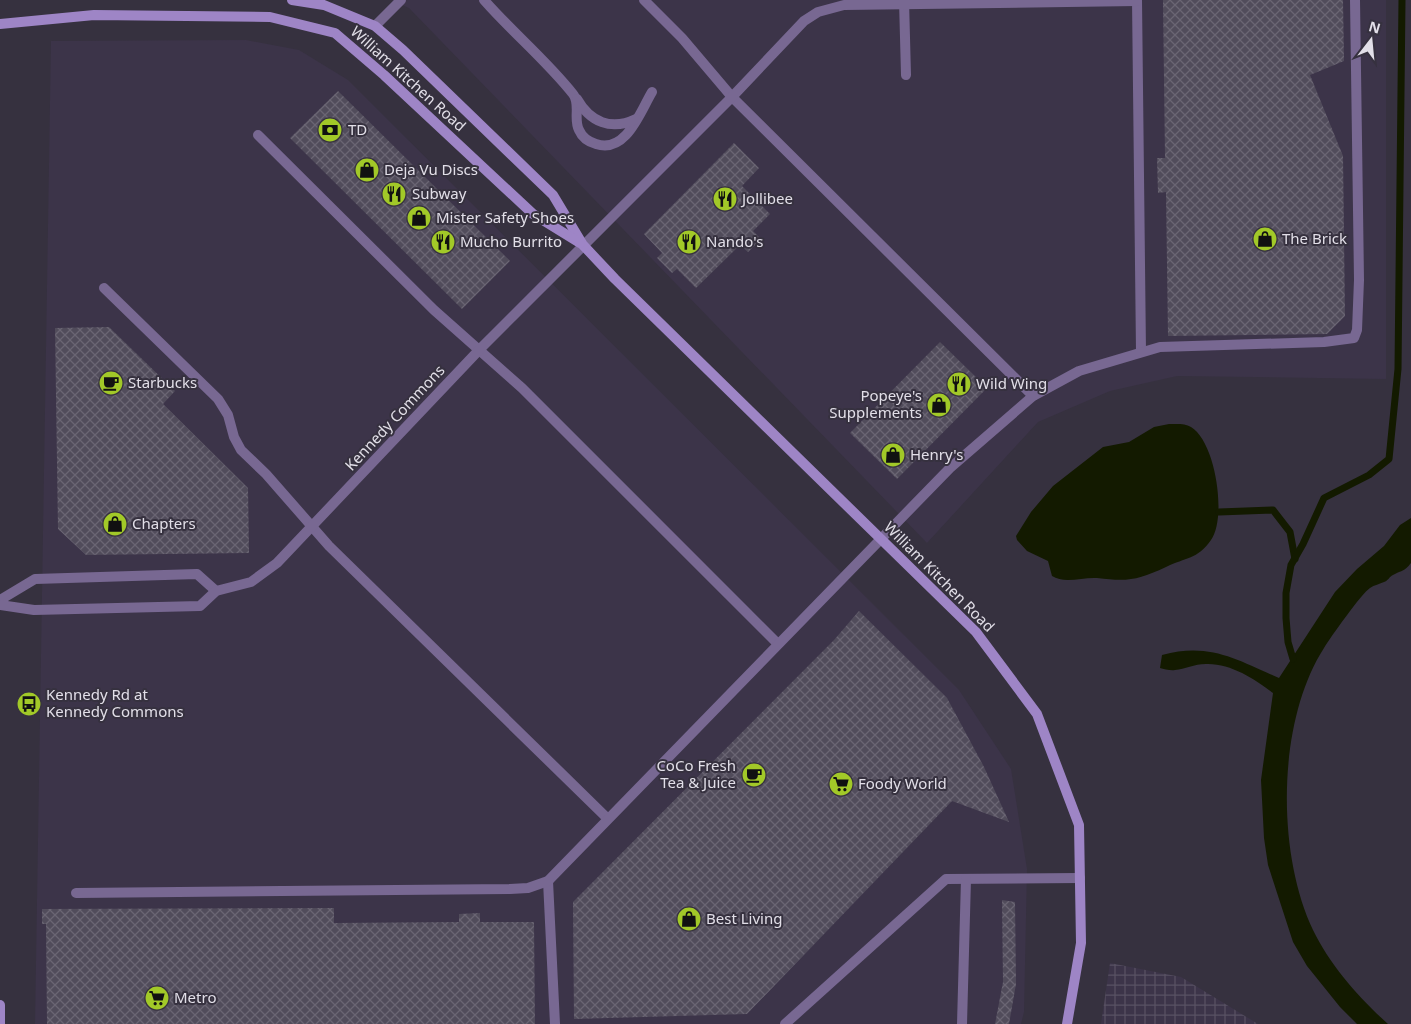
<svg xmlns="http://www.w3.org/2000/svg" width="1411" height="1024" font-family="'Noto Sans',sans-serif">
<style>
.built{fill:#3c3449}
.industrial{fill:url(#industrial-grid)}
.water{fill:#131a00}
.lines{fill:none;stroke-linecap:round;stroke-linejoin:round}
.stream{stroke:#131a00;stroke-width:7}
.building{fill:url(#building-cross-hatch)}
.lane{stroke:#786892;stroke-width:10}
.secondary{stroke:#9e85c6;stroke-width:10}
.labels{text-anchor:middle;stroke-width:4;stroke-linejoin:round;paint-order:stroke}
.street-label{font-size:15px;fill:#e2dfe8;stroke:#36313f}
.poi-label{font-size:15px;fill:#e2dfe8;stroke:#36313f;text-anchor:start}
</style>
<defs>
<pattern id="industrial-grid" width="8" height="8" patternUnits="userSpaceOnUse" patternTransform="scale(1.25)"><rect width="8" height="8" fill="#3c3449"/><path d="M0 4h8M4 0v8" fill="none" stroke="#585163"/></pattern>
<pattern id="building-cross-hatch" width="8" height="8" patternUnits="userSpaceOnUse" patternTransform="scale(1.25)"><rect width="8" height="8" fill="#514c5b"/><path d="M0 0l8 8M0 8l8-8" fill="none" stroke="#6a6573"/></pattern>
</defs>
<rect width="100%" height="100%" fill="#36313f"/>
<g class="built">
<path d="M391,0h995v379l-209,-3 -67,15 -72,31 -111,121 -518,-535z"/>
<path d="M246,40l53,10 49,30 611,610 52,79 16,100 -3,143 -3,12h-986l16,-983z"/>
</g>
<path class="industrial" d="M1110,963l71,14 77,47h-157z"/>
<g class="water">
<path d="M1169,424c7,0 16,-1 22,3 25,15 36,91 20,113 -14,20 -25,17 -45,27 -28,13 -38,15 -69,11 -14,-1 -33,6 -45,-2l-4,-15 -21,-10 -10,-11 -1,-4 15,-24 22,-26 50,-39 26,-5 25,-15z"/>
<path d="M1411,518v45c-7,9 -9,7 -18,12 -4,2 -5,6 -9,7 -4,2 -10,3 -14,6 -8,5 -40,50 -46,60 -47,73 -48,204 -11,282 17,35 46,68 75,94h-31l-17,-17 -33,-41 -14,-24 -25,-77 -4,-27 -3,-58 12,-87c-18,-14 -43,-30 -67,-29 -12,0 -21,5 -31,6 -4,1 -11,-1 -15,-2l2,-13c48,-13 75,5 117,23l56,-86 22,-23 27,-23 16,-21z"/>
</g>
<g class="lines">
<g class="stream">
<path d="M1219,512l54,-2 17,22 5,27"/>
<path d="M1293,659l-5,-17 -2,-24v-25l5,-28 12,-21 21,-46 45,-23 20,-16 9,-90 4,-369"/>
</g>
</g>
<g class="building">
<path d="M1163,0h180l1,61 -34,14 33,81 2,160 -18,18 -159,2 -2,-144 -8,1 -1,-35h8z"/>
<path d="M338,91l172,170 -48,48 -172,-171z"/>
<path d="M734,143l25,25 -17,18 28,28 -17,17 8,8 -13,13 -8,-7 -44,43 -19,-19 -5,4 -15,-15 5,-5 -18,-19z"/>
<path d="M109,327l66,64 -12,13 85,84 1,65 -163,2 -28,-26 -3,-201z"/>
<path d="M940,342l47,46 -90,91 -47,-46z"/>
<path d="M859,611l88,87 37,69 25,55 -57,-21 -205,213 -173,5 -1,-117 261,-262z"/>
<path d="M1002,900l13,2 1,82 -7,40h-14l8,-42z"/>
<path d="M334,908v15l125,-1v-8l21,-1v9h54l1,102h-488l-1,-100h-4v-15z"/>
</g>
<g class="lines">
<g class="lane">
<path d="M484,0c28,32 62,60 89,94 8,10 0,25 6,36 3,7 10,12 17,14 30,10 44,-32 56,-52"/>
<path d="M644,0l38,38 50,59 301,299"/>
<path d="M904,0l2,75"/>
<path d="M1137,0l4,352"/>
<path d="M375,26l26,-26"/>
<path d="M577,99c13,23 34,32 59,20"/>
<path d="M258,135l176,175 88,78 256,256"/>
<path d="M104,288l114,111 10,16 6,22 7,13 25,24 63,72 278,272"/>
<path d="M0,600l35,-21 162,-5 19,17"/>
<path d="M0,605l34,5 166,-4 16,-15 35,-9 26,-19 203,-214 252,-252 72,-76 14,-9 26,-7 293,-4"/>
<path d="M548,881l7,143"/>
<path d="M76,893l434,-4 18,-1 20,-7 402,-413 83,-72 46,-25 81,-24 164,-5 30,-4 3,-8 2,-50 -4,-280"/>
<path d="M785,1024l161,-145 134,-1"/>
<path d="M962,1024l4,-145"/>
</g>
<g class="secondary">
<path d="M292,0l32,5 51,21 28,24 150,145 30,50 32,34 361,353 61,82 42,111 2,118 -14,81"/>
<path d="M0,24l94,-9 176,2 65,16 49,42 149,139 47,29"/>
<path d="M0,1005v19"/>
</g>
</g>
<defs>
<symbol id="bank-disc" viewBox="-11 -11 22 22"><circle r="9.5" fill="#a2c928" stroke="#36313f"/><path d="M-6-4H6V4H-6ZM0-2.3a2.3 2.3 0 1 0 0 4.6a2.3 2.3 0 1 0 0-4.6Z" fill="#111"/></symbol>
<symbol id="shop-disc" viewBox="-11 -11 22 22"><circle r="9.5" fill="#a2c928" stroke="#36313f"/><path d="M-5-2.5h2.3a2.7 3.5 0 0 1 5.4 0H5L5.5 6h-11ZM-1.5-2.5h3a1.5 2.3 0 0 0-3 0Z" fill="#111"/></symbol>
<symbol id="restaurant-disc" viewBox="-11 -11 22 22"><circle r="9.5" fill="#a2c928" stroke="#36313f"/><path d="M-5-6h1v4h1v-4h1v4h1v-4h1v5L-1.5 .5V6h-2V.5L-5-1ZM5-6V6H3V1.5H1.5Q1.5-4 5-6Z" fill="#111"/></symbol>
<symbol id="cafe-disc" viewBox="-11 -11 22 22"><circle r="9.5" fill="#a2c928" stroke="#36313f"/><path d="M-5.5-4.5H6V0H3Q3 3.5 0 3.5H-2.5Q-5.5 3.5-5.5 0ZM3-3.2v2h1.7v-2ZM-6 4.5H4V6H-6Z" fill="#111"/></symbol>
<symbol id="bus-disc" viewBox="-11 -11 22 22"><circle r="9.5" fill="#a2c928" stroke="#36313f"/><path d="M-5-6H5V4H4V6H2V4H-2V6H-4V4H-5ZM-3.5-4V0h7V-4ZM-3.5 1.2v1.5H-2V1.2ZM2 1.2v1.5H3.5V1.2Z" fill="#111"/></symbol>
<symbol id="supermarket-disc" viewBox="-11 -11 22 22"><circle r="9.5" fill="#a2c928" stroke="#36313f"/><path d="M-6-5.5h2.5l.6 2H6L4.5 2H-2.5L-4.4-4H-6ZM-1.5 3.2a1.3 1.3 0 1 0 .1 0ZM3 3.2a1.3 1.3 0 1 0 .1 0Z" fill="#111"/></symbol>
</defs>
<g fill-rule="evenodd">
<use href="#bank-disc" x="316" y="116" width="28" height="28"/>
<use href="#shop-disc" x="353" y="156" width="28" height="28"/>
<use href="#restaurant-disc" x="380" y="180" width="28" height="28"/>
<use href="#restaurant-disc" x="711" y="185" width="28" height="28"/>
<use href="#shop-disc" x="405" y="204" width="28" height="28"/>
<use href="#shop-disc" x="1251" y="225" width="28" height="28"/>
<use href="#restaurant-disc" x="429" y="228" width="28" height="28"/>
<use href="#restaurant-disc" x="675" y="228" width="28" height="28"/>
<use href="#cafe-disc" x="97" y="369" width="28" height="28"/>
<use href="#restaurant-disc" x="945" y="370" width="28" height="28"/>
<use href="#shop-disc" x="925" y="391" width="28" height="28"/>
<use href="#shop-disc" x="879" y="441" width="28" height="28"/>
<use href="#shop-disc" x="101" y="510" width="28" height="28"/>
<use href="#bus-disc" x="15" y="690" width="28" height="28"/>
<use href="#cafe-disc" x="740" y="761" width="28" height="28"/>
<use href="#supermarket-disc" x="827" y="770" width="28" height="28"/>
<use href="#shop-disc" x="675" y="905" width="28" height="28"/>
<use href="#supermarket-disc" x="143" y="984" width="28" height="28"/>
</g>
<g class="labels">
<g class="street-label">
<text transform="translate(408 79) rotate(42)" y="5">William Kitchen Road</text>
<text transform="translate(395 418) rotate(-47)" y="5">Kennedy Commons</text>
<text transform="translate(939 577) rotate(45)" y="5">William Kitchen Road</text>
</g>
<g class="poi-label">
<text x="348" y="135">TD</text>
<text x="384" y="175">Deja Vu Discs</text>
<text x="412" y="199">Subway</text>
<text x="742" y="204">Jollibee</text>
<text x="436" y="223">Mister Safety Shoes</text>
<text x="1282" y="244">The Brick</text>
<text x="460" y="247">Mucho Burrito</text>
<text x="706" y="247">Nando's</text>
<text x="128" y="388">Starbucks</text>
<text x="976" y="389">Wild Wing</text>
<text x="922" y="401" text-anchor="end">Popeye's<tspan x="922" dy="17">Supplements</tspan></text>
<text x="910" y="460">Henry's</text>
<text x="132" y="529">Chapters</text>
<text x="46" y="700">Kennedy Rd at<tspan x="46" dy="17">Kennedy Commons</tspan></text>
<text x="736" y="771" text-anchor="end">CoCo Fresh<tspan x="736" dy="17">Tea &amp; Juice</tspan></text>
<text x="858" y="789">Foody World</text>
<text x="706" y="924">Best Living</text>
<text x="174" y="1003">Metro</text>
</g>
</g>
<g transform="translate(1371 40) rotate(16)" stroke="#36313f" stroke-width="4" paint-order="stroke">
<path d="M0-4L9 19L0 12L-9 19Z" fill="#e2dfe8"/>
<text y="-8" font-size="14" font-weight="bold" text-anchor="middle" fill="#e2dfe8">N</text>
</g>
</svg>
